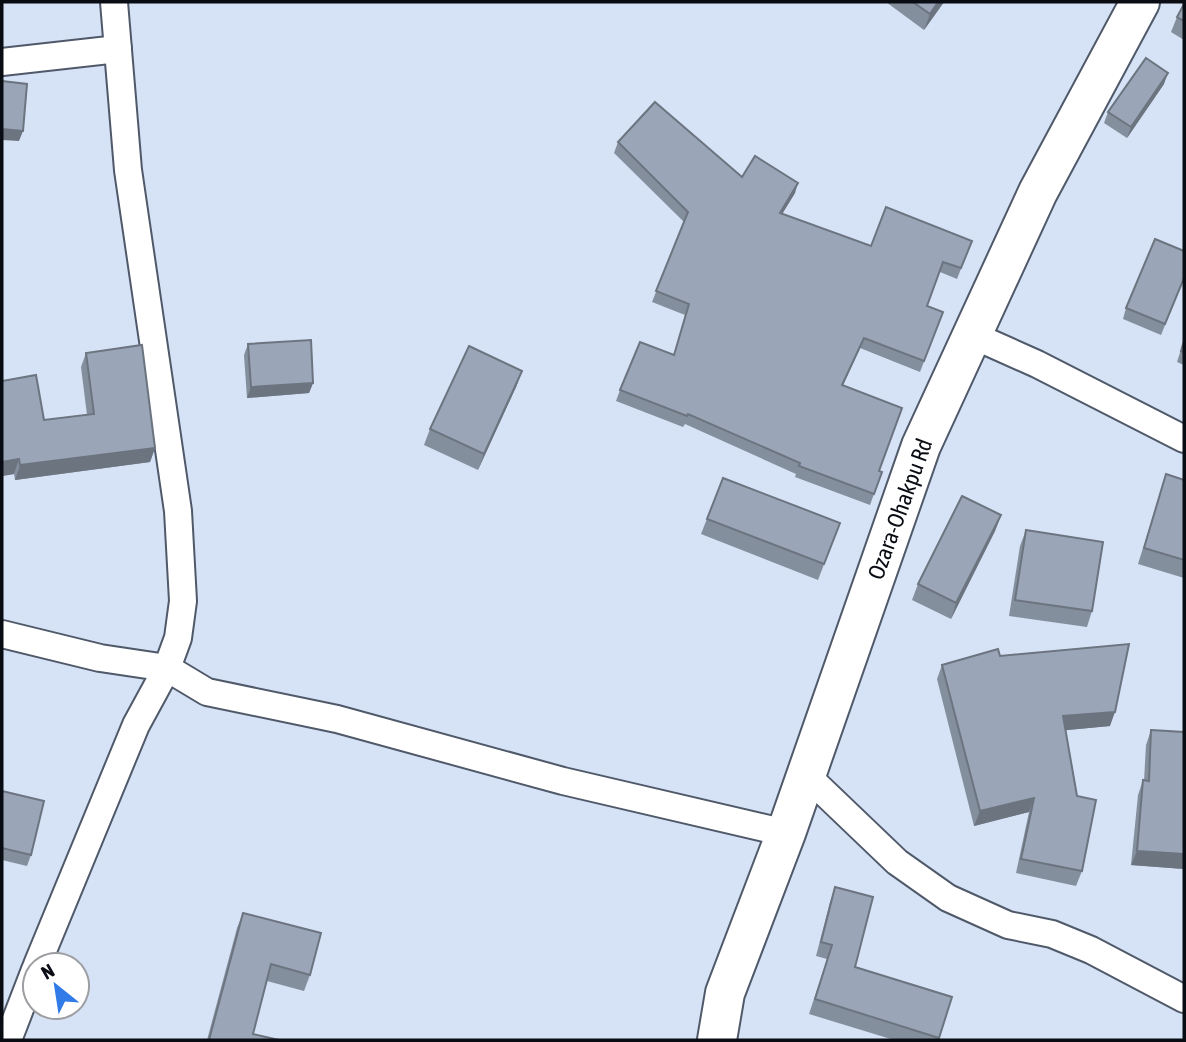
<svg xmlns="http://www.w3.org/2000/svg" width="1186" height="1042" font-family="'Asap Condensed',sans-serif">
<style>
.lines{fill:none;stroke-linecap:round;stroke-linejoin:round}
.minor-casing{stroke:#4f5969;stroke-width:30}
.secondary-casing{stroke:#4f5969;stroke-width:42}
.minor{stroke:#fff;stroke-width:26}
.secondary{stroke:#fff;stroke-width:38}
.wall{fill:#848f9d}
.shaded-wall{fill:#6c7480}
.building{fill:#9aa6b7;stroke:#6c7480;stroke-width:2}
.labels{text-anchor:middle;stroke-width:5;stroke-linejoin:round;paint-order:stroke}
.street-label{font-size:23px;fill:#090d13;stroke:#fff}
</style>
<rect width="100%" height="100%" fill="#d6e2f5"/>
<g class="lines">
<defs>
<g id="minor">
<path d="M2,62l116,-13"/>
<path d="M972,335l65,29 147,75"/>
<path d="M2,634l98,24 67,10 40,24 130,27 226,62 223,52"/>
<path d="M805,774l92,88 51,36 60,27 44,9 39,16 93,49"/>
<path d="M37,965l99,-240 31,-57 11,-30 5,-37 -5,-90 -50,-341 -14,-168"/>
<path d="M8,1040l27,-70"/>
</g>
<path id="secondary" d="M717,1040l8,-47 61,-160 135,-387 117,-254 102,-190"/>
</defs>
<use href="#minor" class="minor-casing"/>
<use href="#secondary" class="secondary-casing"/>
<use href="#minor" class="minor"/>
<use href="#secondary" class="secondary"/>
</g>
<g class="wall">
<path d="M886,2h58l-20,28z"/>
<path d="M1184,4v36l-13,-8 6,-15z"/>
<path d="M1164,84l-37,54 -23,-15 4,-11z"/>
<path d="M618,142l177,51 -13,21 89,32 101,-5 -15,38 -17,-7 -13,34 16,6 -23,60 -60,-24 -17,37 36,86 3,1 -12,33 -75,-28 1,-3 -111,-50 -2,3 -67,-26 4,-11 54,-35 11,-40 -33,-13 32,-80 -70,-69z"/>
<path d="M1184,279l-23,56 -38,-16 3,-11z"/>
<path d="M1184,340v25l-7,-3z"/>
<path d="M248,344l65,39 -4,10 -62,5 -3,-43z"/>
<path d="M86,353l69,95 -5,14 -135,18 -1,-6 -12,2 42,-56 43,-5 -6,-48z"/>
<path d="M522,371l-6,16 -38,83 -54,-25 6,-16z"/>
<path d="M1166,474l18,6v98l-46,-14z"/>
<path d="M723,478l117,45 -22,57 -117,-46z"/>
<path d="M1001,515l-6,16 -44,88 -39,-19 6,-16z"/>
<path d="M1026,530l66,81 -5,16 -78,-11 11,-70z"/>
<path d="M1000,656l110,70 -44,4 16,141 -6,15 -60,-13 13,-61 -55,14 -37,-147 5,-14z"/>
<path d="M1151,730l33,2v137l-53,-4 7,-70 5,-15 1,1 2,-36z"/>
<path d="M2,791l29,64 -4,11 -25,-6z"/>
<path d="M835,887l20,80 97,30 -13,43h-45l-85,-26 18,-55 -11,-3 14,-54z"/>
<path d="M243,913l67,62 -6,16 -37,-10 -14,53 26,6h-72l30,-112z"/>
</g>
<g class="shaded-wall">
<path d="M938,2h6l-20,28 6,-16z"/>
<path d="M1168,73l-4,11 -37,54 4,-11z"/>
<path d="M2,129l21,2 -4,10 -17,-1z"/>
<path d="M798,183l-3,10 -19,31 4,-11z"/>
<path d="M864,338l-4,10 -22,48 4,-11z"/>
<path d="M522,371l-6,16 -38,83 6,-16z"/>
<path d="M313,383l-4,10 -62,5 4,-11z"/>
<path d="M155,448l-5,14 -135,18 5,-15z"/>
<path d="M19,459l-5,15 -12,2v-14z"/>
<path d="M1001,515l-6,16 -44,88 5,-16z"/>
<path d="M1115,712l-5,14 -52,5 5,-15z"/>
<path d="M1034,798l-5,14 -55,14 6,-15z"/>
<path d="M1137,851l47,3v15l-53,-4z"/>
</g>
<g class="building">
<path d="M913,2h25l-8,12z"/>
<path d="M1184,4v17l-7,-4z"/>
<path d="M1146,58l22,15 -37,54 -23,-15z"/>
<path d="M2,81l25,3 -4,47 -21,-2z"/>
<path d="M655,102l87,75 13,-21 43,27 -18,30 91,33 15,-39 86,34 -11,27 -18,-6 -16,44 16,6 -19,49 -60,-23 -22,47 60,23 -23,63 3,1 -8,22 -75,-28 1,-3 -112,-49 -1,2 -67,-26 20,-48 34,13 15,-51 -33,-13 32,-79 -70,-70z"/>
<path d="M1155,239l29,12v27l-19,46 -39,-16z"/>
<path d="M311,340l2,43 -62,4 -3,-43z"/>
<path d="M1184,341v11l-3,-1z"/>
<path d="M142,345l13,103 -135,17 -1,-6 -17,3v-81l34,-6 8,45 50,-6 -8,-61z"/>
<path d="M469,346l53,25 -38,83 -54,-25z"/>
<path d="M1166,474l18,6v80l-40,-12z"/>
<path d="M723,478l117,45 -16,41 -117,-45z"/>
<path d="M962,496l39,19 -45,88 -38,-19z"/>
<path d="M1026,530l77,12 -11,69 -77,-11z"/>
<path d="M1129,644l-14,68 -52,4 14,80 19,4 -14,71 -61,-12 13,-61 -54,13 -38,-146 56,-16 2,7z"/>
<path d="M1151,730l33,2v122l-47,-3 6,-71 6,1z"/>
<path d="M2,791l42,10 -13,54 -29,-7z"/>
<path d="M835,887l38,10 -18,70 97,30 -13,41 -124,-39 17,-54 -11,-3z"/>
<path d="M243,913l78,20 -11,42 -39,-11 -18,70 26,6h-70z"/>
</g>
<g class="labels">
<g class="street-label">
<text transform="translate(900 509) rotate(-70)" y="8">Ozara-Ohakpu Rd</text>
</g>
</g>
<rect width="1186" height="1042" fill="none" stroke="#090d13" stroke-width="7"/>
<g transform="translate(56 986) rotate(330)"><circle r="33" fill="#ffffff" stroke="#9d9ea1" stroke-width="2"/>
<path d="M0-5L12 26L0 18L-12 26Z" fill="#307be7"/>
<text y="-10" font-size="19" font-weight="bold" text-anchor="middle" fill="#090d13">N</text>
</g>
</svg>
